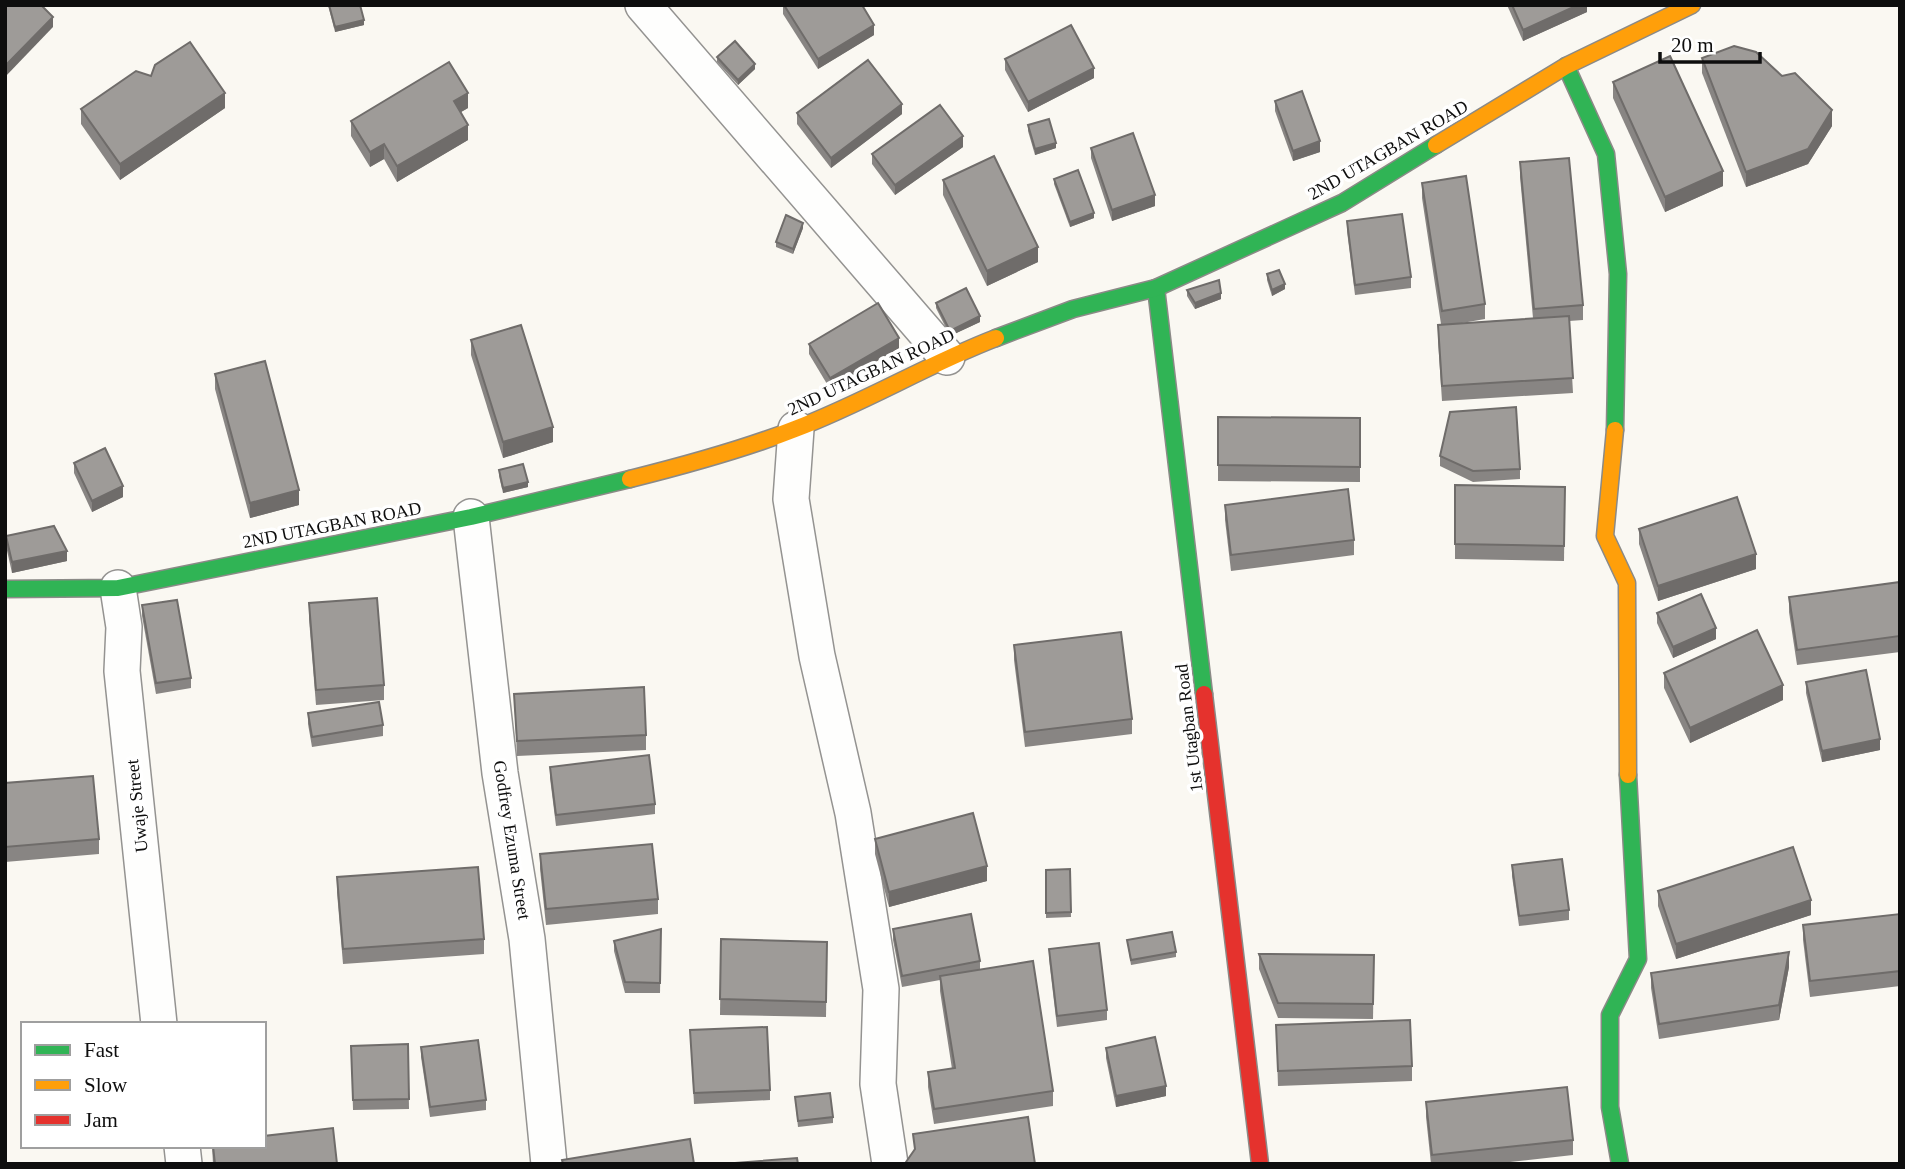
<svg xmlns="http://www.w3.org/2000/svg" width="1905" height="1169" font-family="'Times New Roman',serif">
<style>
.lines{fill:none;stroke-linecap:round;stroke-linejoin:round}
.street-casing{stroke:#949391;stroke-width:38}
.fast-casing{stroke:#8b8a87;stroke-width:19}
.slow-casing{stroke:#8b8a87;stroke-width:19}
.jam-casing{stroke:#8b8a87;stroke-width:19}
.street{stroke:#fefefd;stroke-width:35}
.fast{stroke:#30b455;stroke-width:16}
.slow{stroke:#ff9f0a;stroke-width:16}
.jam{stroke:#e5322d;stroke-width:16}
.wall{fill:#888583}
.shaded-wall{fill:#6f6c6a}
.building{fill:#9e9b98;stroke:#6f6c6a;stroke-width:2}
.labels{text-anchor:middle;stroke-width:7;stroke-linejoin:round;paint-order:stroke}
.street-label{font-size:18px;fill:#0e0e0e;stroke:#fff}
</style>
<rect width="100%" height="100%" fill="#faf8f2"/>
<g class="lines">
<defs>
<g id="street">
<path d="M643,5l304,352"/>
<path d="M796,429l-5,70 26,157 36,157 28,176 -3,95 12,80"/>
<path d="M471,517l29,256 27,166 22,225"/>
<path d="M118,588l6,39 -2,44 37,353"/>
<path d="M182,1146l2,18"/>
</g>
<g id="fast">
<path d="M1566,66l40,88 12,120 -3,156"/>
<path d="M1156,288l48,406"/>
<path d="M996,338l77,-29 83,-21 186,-85 94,-58"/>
<path d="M5,589l113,-1 353,-71 159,-38"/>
<path d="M1620,1164l-10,-57v-92l28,-56 -10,-184"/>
</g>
<g id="slow">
<path d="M1436,145l130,-79 126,-61"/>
<path d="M1615,430l-10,106 22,47 1,192"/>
<path d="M630,479c56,-14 112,-29 165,-50 69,-26 133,-65 201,-91"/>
</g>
<path id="jam" d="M1204,694l56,470"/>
</defs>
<use href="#street" class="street-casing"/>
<use href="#fast" class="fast-casing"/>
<use href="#slow" class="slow-casing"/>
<use href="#jam" class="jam-casing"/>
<use href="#street" class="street"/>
<use href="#fast" class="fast"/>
<use href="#slow" class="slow"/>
<use href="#jam" class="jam"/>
</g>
<g class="wall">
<path d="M328,5h32l4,20 -29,7z"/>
<path d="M783,5h79l12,30 -56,34 -35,-55z"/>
<path d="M1507,5h80v7l-64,29z"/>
<path d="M717,57l38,12 -17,16 -21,-23z"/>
<path d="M1702,58l130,68 -24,38 -62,23 -44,-114z"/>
<path d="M1005,59l89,19 -66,34 -23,-42z"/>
<path d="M151,76l74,32 -105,72 -39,-56v-15z"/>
<path d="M1613,82l110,104 -58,26 -52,-114z"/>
<path d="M1275,101l45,51 -27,9 -18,-50z"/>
<path d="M468,108l-7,4 7,28 -71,42 -13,-23 -14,8 -19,-31v-15z"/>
<path d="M797,113l105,1 -71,54 -34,-44z"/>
<path d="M1028,125l28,23 -21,7 -7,-24z"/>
<path d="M963,147l-68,48 -23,-31v-10z"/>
<path d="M1091,148l64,58 -43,15 -21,-63z"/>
<path d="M1520,162l63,143v15l-14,1 4,72 -131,8 -4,-61v-15l3,-1 -19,-126v-15l63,121v15l-23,4 71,-5 -13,-141z"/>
<path d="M1054,179l40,39 -24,9 -16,-43z"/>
<path d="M943,180l95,82 -51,24 -44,-91z"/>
<path d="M1347,221l64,56v11l-56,7 -8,-64z"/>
<path d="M803,228l-10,26 -17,-7v-5z"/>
<path d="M1267,274l18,15 -13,7 -5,-16z"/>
<path d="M1187,290l34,9 -26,10 -8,-13z"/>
<path d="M936,303l44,19 -30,14 -14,-28z"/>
<path d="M471,340l82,102 -50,16 -32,-103z"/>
<path d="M809,344l90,4 -69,41 -21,-35z"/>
<path d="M215,374l84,131 -49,13 -35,-129z"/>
<path d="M1218,417l142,1v64l-142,-1z"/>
<path d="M1440,456l80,13v10l-47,3 -33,-16z"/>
<path d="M74,463l49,34 -31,15 -18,-39z"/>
<path d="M499,470l29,17 -25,6 -4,-17z"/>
<path d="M1455,485l110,2 -1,74 -109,-2z"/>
<path d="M1225,505l129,35v15l-123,16 -6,-51z"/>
<path d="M1639,529l117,40 -98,32 -19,-57z"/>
<path d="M6,536l61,25 -55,12 -6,-27z"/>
<path d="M1900,582v70l-103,13 -8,-53v-15z"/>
<path d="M309,603l75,82v15l-68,5 -7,-86z"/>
<path d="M142,605l49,73v10l-35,6 -14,-78z"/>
<path d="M1657,613l59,26 -43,19 -16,-35z"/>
<path d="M1014,645l118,74v15l-107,13 -11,-87z"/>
<path d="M1664,673l119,27 -93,43 -26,-55z"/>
<path d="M1806,682l74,68 -58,12 -16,-69z"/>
<path d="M514,694l132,41v15l-129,6z"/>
<path d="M308,713l75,12v11l-71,11 -4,-23z"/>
<path d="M550,767l105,37v10l-99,12 -6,-48z"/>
<path d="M5,783l94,56v15l-94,8z"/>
<path d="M875,839l112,42 -98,26 -14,-53z"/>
<path d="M540,854l118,45v15l-112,11 -6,-56z"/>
<path d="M1512,865l57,45v10l-50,6 -7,-50z"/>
<path d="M1070,869l1,48 -25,1v-48z"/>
<path d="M337,877l147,62v15l-141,10 -6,-72z"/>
<path d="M1658,891l153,24 -135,44 -18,-53z"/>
<path d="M1900,914v72l-90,11 -7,-57v-15z"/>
<path d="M661,929l-1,64h-35l-11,-42v-10z"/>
<path d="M893,929l87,32v8l73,122v15l-119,18 -6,-37v-15l24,-3 -12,-78v-11l-38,7 -9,-47z"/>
<path d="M721,939l106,3 -1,75 -106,-2z"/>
<path d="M1127,940l49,12v5l-45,8z"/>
<path d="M1049,949l58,61v10l-50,7 -8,-68z"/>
<path d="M1259,954l115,1 -1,64 -95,-1 -19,-49z"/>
<path d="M1789,967l-10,53 -120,19 -8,-51v-15z"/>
<path d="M1276,1025l136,41v15l-134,5z"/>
<path d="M690,1030l80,60v10l-76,4z"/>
<path d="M408,1044l1,65 -56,1 -2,-64z"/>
<path d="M421,1047l65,53v10l-56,7 -9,-60z"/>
<path d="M1106,1048l60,48 -50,11 -10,-49z"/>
<path d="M795,1097l38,20v6l-35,4z"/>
<path d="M1426,1102l147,38v15l-81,9h-61l-5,-47z"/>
<path d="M212,1146l125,18h-124z"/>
</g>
<g class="shaded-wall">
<path d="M1578,5h9v7l-64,29v-11z"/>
<path d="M53,17v10l-48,50v-11z"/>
<path d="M364,20v5l-29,7v-5z"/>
<path d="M874,25v10l-56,34v-10z"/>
<path d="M755,64v5l-17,16v-5z"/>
<path d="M1094,68v10l-66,34v-10z"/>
<path d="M225,93v15l-105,72v-16z"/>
<path d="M468,93v15l-14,8v-15z"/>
<path d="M902,104v10l-71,54v-10z"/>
<path d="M1832,110v16l-24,38 -62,23v-15z"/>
<path d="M468,125v15l-71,42v-16z"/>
<path d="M963,136v11l-68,48v-10z"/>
<path d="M1320,141v11l-27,9v-10z"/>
<path d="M1056,143v5l-21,7v-6z"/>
<path d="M384,144v15l-14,8v-15z"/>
<path d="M1723,171v15l-58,26v-15z"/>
<path d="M1155,195v11l-43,15v-11z"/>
<path d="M1094,213v5l-24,9v-5z"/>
<path d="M803,223v5l-10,26v-5z"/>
<path d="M1038,247v15l-51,24v-15z"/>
<path d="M1285,284v5l-13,7v-6z"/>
<path d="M1221,293v6l-26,10v-6z"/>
<path d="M980,316v6l-30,14v-5z"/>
<path d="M899,338v10l-69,41v-11z"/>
<path d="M553,427v15l-50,16v-16z"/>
<path d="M528,482v5l-25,6v-5z"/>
<path d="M123,486v11l-31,15v-11z"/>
<path d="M299,490v15l-49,13v-15z"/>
<path d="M67,551v10l-55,12v-11z"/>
<path d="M1756,554v15l-98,32v-15z"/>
<path d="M1716,628v11l-43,19v-11z"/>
<path d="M1783,685v15l-93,43v-15z"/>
<path d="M1880,739v11l-58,12v-11z"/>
<path d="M987,866v15l-98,26v-15z"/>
<path d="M1811,900v15l-135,44v-15z"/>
<path d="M1789,952v15l-10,53v-15z"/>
<path d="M1166,1086v10l-50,11v-11z"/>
</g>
<g class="building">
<path d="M5,5h36l12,12 -48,49z"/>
<path d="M329,5h31l4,15 -29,7z"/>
<path d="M784,5h78l12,20 -56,34z"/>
<path d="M1512,5h66l-55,25z"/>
<path d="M1071,25l23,43 -66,34 -23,-43z"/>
<path d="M735,41l20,23 -17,16 -21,-23z"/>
<path d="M190,42l35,51 -105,71 -39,-55 55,-38 15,5 4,-11z"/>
<path d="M1734,46l22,6 26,24 13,-3 37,37 -24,39 -62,23 -44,-114z"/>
<path d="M1670,56l53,115 -58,26 -52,-115z"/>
<path d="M868,60l34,44 -71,54 -34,-45z"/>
<path d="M449,62l19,31 -14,8 14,24 -71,41 -13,-22 -14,8 -19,-31z"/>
<path d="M1302,91l18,50 -27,10 -18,-50z"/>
<path d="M940,105l23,31 -68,49 -23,-31z"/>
<path d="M1049,119l7,24 -21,6 -7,-24z"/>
<path d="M1133,133l22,62 -43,15 -21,-62z"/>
<path d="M994,156l44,91 -51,24 -44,-91z"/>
<path d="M1569,158l14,147 -49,4 -14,-147z"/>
<path d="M1078,170l16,43 -24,9 -16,-43z"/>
<path d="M1466,176l19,128 -43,7 -20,-128z"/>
<path d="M1402,214l9,63 -56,8 -8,-64z"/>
<path d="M786,215l17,8 -10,26 -17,-7z"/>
<path d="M1279,270l6,14 -13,6 -5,-16z"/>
<path d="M1219,280l2,13 -26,10 -8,-13z"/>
<path d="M966,288l14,28 -30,15 -14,-28z"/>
<path d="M878,303l21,35 -69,40 -21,-34z"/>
<path d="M1569,316l4,62 -131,8 -4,-61z"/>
<path d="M521,325l32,102 -50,15 -32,-102z"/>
<path d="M265,361l34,129 -49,13 -35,-129z"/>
<path d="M1516,407l4,62 -47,2 -33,-15 10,-44z"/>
<path d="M1218,417l142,1v49l-142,-2z"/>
<path d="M105,448l18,38 -31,15 -18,-38z"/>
<path d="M523,464l5,18 -25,6 -4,-18z"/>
<path d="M1455,485l110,2 -1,59 -109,-2z"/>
<path d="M1348,489l6,51 -123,15 -6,-50z"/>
<path d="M1737,497l19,57 -98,32 -19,-57z"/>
<path d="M54,526l13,25 -55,11 -6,-26z"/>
<path d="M1900,582v54l-103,14 -8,-53z"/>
<path d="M1701,594l15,34 -43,19 -16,-34z"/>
<path d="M377,598l7,87 -68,5 -7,-87z"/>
<path d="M177,600l14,78 -35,5 -14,-78z"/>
<path d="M1757,630l26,55 -93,43 -26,-55z"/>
<path d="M1121,632l11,87 -107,13 -11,-87z"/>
<path d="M1866,670l14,69 -58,12 -16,-69z"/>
<path d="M644,687l2,48 -129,6 -3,-47z"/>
<path d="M379,702l4,23 -71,12 -4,-24z"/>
<path d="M649,755l6,49 -99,11 -6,-48z"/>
<path d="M93,776l6,63 -94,8v-64z"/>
<path d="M973,813l14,53 -98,26 -14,-53z"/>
<path d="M652,844l6,55 -112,10 -6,-55z"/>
<path d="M1793,847l18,53 -135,44 -18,-53z"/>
<path d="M1562,859l7,51 -50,6 -7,-51z"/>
<path d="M478,867l6,72 -141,10 -6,-72z"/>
<path d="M1070,869l1,43 -25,1v-43z"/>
<path d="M971,914l9,47 -78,15 -9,-47z"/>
<path d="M1900,914v57l-90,10 -7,-56z"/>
<path d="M661,929l-1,54 -35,-1 -11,-41z"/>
<path d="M1172,932l4,20 -45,8 -4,-20z"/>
<path d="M721,939l106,3 -1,60 -106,-3z"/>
<path d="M1099,943l8,67 -50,6 -8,-67z"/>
<path d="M1789,952l-10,53 -120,19 -8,-51z"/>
<path d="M1259,954l115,1 -1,49 -95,-1z"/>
<path d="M1033,961l20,130 -119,18 -6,-37 27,-4 -15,-92z"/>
<path d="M1410,1020l2,46 -134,5 -2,-46z"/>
<path d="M767,1027l3,63 -76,3 -4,-63z"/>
<path d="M1155,1037l11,49 -50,10 -10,-48z"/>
<path d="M478,1040l8,60 -56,7 -9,-60z"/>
<path d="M408,1044l1,55 -56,1 -2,-54z"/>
<path d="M1567,1087l6,53 -141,15 -6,-53z"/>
<path d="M830,1093l3,24 -35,4 -3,-24z"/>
<path d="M1028,1117l7,47h-128l-1,-2 9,-13 -2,-15z"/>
<path d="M333,1128l4,36h-122l-2,-18h51v-10z"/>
<path d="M690,1139l4,25h-131l-1,-4z"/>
<path d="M797,1158l1,6h-76z"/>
</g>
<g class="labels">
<g class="street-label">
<text transform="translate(1388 150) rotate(-30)" y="6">2ND UTAGBAN ROAD</text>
<text transform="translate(871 372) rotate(-25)" y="6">2ND UTAGBAN ROAD</text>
<text transform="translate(332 525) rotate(-11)" y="6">2ND UTAGBAN ROAD</text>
<text transform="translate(1189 728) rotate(-97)" y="6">1st Utagban Road</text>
<text transform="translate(137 806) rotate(-96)" y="6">Uwaje Street</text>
<text transform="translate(512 840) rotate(81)" y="6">Godfrey Ezuma Street</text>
</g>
</g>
<rect width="1905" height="1169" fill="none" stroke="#0e0e0e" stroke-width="14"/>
<rect x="21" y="1022" width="245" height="126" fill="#ffffff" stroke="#9f9f9f" stroke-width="2"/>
<rect x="35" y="1045" width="35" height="10" fill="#30b455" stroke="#9f9f9f" stroke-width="2"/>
<text x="84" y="1057" font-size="21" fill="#0e0e0e">Fast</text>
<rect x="35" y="1080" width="35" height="10" fill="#ff9f0a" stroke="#9f9f9f" stroke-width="2"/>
<text x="84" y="1092" font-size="21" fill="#0e0e0e">Slow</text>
<rect x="35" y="1115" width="35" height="10" fill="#e5322d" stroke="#9f9f9f" stroke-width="2"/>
<text x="84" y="1127" font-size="21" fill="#0e0e0e">Jam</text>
<path d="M1660 52v10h100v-10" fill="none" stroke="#0e0e0e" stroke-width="3.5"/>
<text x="1671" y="52" font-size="21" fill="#0e0e0e" stroke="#ffffff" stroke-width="5" paint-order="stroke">20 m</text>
</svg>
